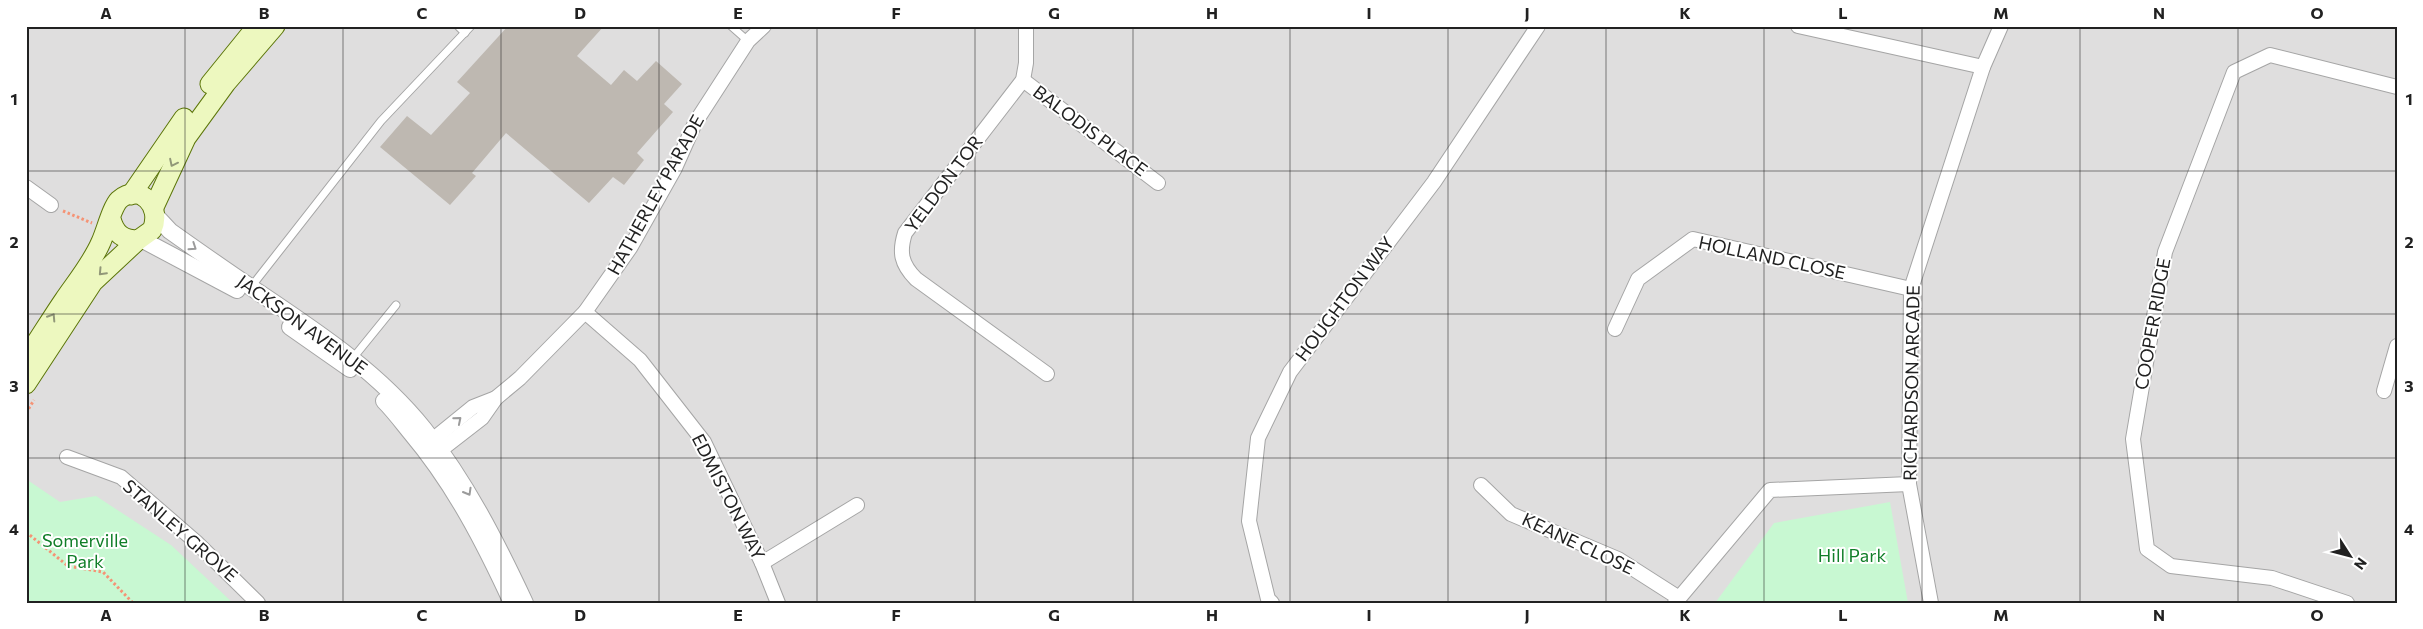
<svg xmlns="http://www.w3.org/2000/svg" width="2423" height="629" font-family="Commissioner,sans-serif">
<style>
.residential{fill:#dfdede}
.park{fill:#c8f8d2}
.building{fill:#beb8b1}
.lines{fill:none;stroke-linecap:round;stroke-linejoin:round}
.service-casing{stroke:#a5a5a5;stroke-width:9}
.minor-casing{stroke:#a5a5a5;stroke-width:16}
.tertiary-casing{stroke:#a5a5a5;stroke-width:18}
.secondary-casing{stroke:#5c7609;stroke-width:21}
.path{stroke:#f59375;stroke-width:3;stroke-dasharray:2.5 2.5;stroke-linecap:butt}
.service{stroke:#fff;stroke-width:7}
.minor{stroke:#fff;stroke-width:14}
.tertiary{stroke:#fff;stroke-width:16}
.secondary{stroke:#edf8bf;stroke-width:19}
.oneway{stroke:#919778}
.oneway2{stroke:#9b9b9b}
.grid{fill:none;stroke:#212121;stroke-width:1;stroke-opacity:0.55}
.labels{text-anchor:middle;stroke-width:4;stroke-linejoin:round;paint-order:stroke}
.street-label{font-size:18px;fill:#212121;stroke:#fff}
.park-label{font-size:18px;fill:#107e28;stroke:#fff}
.neatline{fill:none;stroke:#212121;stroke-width:2}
.grid-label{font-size:16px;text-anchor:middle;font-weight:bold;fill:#212121}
</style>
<rect width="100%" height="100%" fill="#f1efe8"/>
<rect class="residential" x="26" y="26" width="2371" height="577"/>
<g class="park">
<path d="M26,479l34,23 36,-6 75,49 62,58h-207z"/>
<path d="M1890,502l18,101h-193l59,-80z"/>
</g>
<path class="building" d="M508,26h96l-27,30 34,29 13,-15 13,11 19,-20 26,23 -18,20 9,8 -36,41 7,7 -20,25 -11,-8 -24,26 -83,-70 -34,40 4,3 -26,29 -70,-58 27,-31 24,19 39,-42 -13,-11z"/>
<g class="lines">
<defs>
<g id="service">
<path d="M458,26l7,7"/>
<path d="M731,26l17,15"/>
<path d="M251,287l130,-166 90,-95"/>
<path d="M353,358l43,-53"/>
</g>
<g id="minor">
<path d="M1026,26v37l-3,17 -118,153c-6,19 -4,31 11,46l131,95"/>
<path d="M1798,26l185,41"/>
<path d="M1023,80l135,103"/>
<path d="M26,187l25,18"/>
<path d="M585,312l55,48 64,82 58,121 16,40"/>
<path d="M1615,329l23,-50 55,-40 218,50"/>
<path d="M2384,391l13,-45"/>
<path d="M425,446l48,-39 23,-9"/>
<path d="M433,456l49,-38 14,-20 24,-20 65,-66 45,-64 45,-80 20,-45 53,-82 16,-15"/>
<path d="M67,457l54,20 75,65 62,61"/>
<path d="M1481,485l30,29 107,45 61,39"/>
<path d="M762,563l95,-58"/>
<path d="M1272,603l-4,-4 -19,-78 9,-83 32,-66 144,-190 104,-156"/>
<path d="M1675,603l95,-113 139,-6"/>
<path d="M1931,603l-22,-119 2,-195 72,-222 18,-41"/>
<path d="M2347,603l-75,-25 -101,-12 -24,-17 -14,-110 32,-187 69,-180 36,-17 127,32"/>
</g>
<g id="tertiary">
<path d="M156,216l14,15c31,22 62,44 94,65 58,39 116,78 160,133 42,53 72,112 101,174"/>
<path d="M141,239l96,51"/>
<path d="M290,327l60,42"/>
<path d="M384,401c10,10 18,21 27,32 43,51 73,109 101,170"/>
</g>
<g id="secondary">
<path d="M210,84l47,-58"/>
<path d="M131,195l53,-77"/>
<path d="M154,207l32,-69 40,-55 49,-57"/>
<path d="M26,358c13,-19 25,-39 38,-58 13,-19 28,-37 37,-58 5,-11 11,-35 18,-42 20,-18 44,6 33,30l-14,10c-15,0 -23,-6 -27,-21"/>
<path d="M26,384l67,-102 45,-42"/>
</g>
</defs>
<use href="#service" class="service-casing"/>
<use href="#minor" class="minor-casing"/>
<use href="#tertiary" class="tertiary-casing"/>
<use href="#secondary" class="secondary-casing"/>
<g class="path">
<path d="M63,211l29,12"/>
<path d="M26,413l8,-13"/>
<path d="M26,532l42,34 35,6 30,31"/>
</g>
<use href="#service" class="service"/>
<use href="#minor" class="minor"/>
<use href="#tertiary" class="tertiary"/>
<use href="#secondary" class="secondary"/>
</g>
<defs><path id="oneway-chevron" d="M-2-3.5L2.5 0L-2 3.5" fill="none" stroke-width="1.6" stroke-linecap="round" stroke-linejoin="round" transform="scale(1.25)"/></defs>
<g class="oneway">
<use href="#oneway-chevron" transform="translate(173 163) rotate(116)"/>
<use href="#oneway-chevron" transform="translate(102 272) rotate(133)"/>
<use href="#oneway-chevron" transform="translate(52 317) rotate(-57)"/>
</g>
<g class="oneway2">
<use href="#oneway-chevron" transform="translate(193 247) rotate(34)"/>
<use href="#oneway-chevron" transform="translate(458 420) rotate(-40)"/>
<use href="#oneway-chevron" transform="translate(468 492) rotate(60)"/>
</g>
<path class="grid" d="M185,26v577M343,26v577M501,26v577M659,26v577M817,26v577M975,26v577M1133,26v577M1290,26v577M1448,26v577M1606,26v577M1764,26v577M1922,26v577M2080,26v577M2238,26v577M26,171h2371M26,314h2371M26,458h2371"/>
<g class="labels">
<g class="street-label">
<text transform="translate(1090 131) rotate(37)" y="6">BALODIS PLACE</text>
<text transform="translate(944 184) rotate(-53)" y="6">YELDON TOR</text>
<text transform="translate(656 195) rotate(-61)" y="6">HATHERLEY PARADE</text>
<text transform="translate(1772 258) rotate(12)" y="6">HOLLAND CLOSE</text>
<text transform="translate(1345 299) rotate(-53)" y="6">HOUGHTON WAY</text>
<text transform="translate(2153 324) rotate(-80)" y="6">COOPER RIDGE</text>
<text transform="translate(302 325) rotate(36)" y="6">JACKSON AVENUE</text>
<text transform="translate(1912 383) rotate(-89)" y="6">RICHARDSON ARCADE</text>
<text transform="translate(728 497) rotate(63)" y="6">EDMISTON WAY</text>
<text transform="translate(180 531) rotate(41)" y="6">STANLEY GROVE</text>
<text transform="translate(1578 544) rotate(25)" y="6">KEANE CLOSE</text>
</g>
<g class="park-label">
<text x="85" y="547">Somerville<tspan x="85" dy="21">Park</tspan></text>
<text x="1852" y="562">Hill Park</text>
</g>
</g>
<rect width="2423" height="629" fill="none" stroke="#ffffff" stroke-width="55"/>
<g transform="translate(2350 556) rotate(126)" stroke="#ffffff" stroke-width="4" paint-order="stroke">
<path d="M0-4L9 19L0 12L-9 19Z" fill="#212121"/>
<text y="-8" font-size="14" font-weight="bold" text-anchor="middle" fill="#212121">N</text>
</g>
<rect x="28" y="28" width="2368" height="574" class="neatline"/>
<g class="grid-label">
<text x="106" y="19">A</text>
<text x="264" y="19">B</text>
<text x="422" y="19">C</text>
<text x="580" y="19">D</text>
<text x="738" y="19">E</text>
<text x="896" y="19">F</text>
<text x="1054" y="19">G</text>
<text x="1212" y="19">H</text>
<text x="1369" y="19">I</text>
<text x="1527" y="19">J</text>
<text x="1685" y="19">K</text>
<text x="1843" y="19">L</text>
<text x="2001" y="19">M</text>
<text x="2159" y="19">N</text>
<text x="2317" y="19">O</text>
<text x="14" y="105">1</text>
<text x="2409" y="105">1</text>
<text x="14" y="248">2</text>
<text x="2409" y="248">2</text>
<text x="14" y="392">3</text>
<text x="2409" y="392">3</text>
<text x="14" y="535">4</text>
<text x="2409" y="535">4</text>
<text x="106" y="621">A</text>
<text x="264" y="621">B</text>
<text x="422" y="621">C</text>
<text x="580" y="621">D</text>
<text x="738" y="621">E</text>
<text x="896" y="621">F</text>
<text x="1054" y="621">G</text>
<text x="1212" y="621">H</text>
<text x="1369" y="621">I</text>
<text x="1527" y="621">J</text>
<text x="1685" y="621">K</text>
<text x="1843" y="621">L</text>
<text x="2001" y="621">M</text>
<text x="2159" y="621">N</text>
<text x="2317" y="621">O</text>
</g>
</svg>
